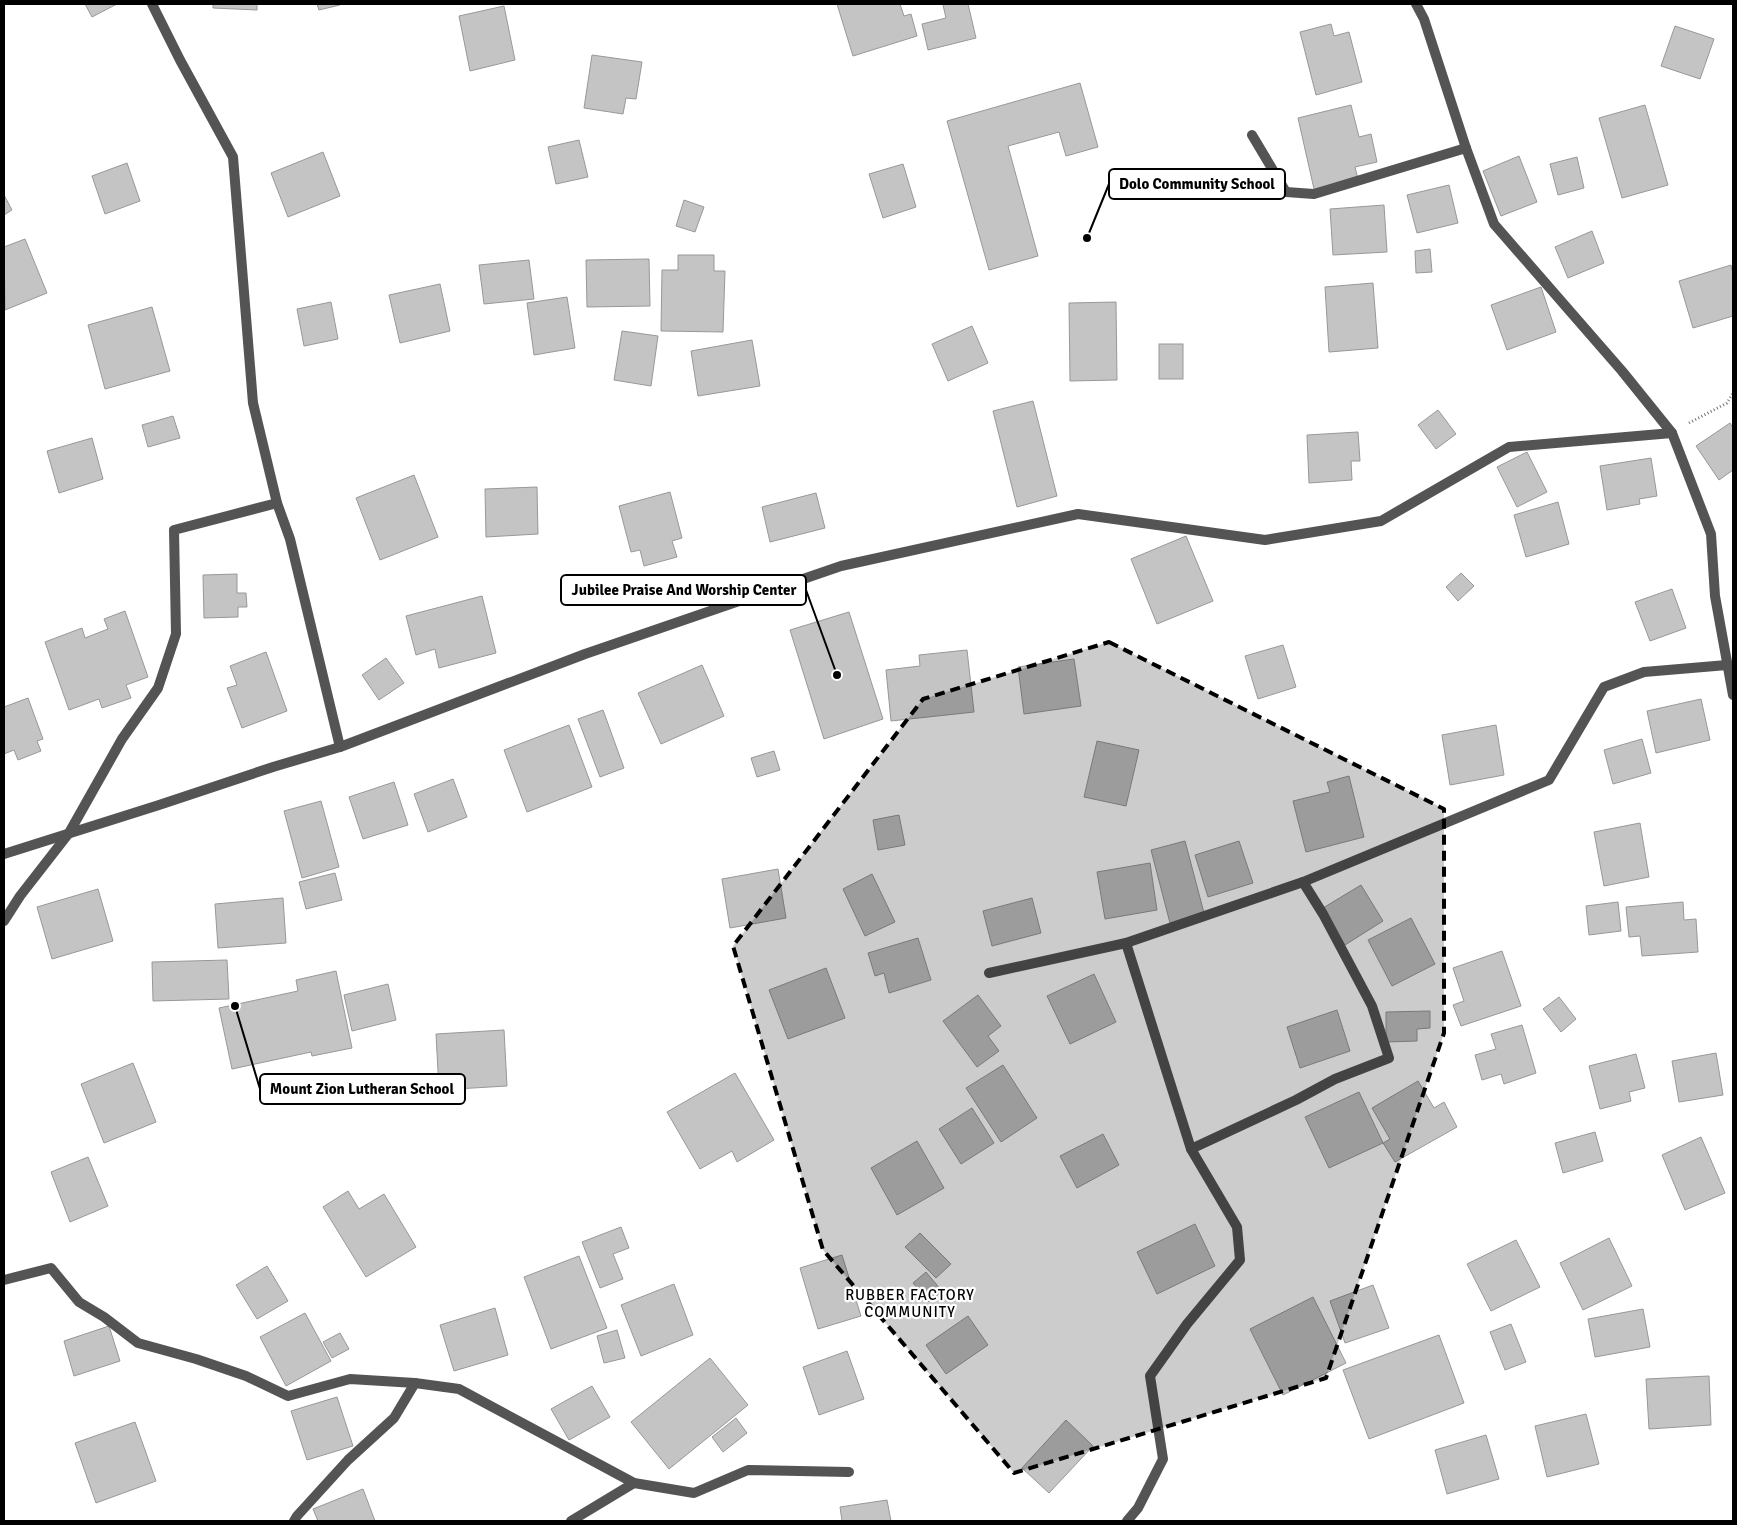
<svg xmlns="http://www.w3.org/2000/svg" width="1737" height="1525" font-family="Signika,sans-serif">
<style>
.building{fill:#c4c4c4;stroke:#989898}
.lines{fill:none;stroke-linecap:round;stroke-linejoin:round}
.path{stroke:#767676;stroke-width:3;stroke-dasharray:1 2.5;stroke-linecap:butt}
.street{stroke:#545454;stroke-width:10}
.marked{fill:#000;fill-opacity:0.2;stroke:#000;stroke-width:4;stroke-dasharray:10 6;stroke-linejoin:round}
.labels{text-anchor:middle;stroke-width:4.5;stroke-linejoin:round;paint-order:stroke}
.neighbourhood-label{font-size:15px;letter-spacing:1px;fill:#000;stroke:#fff}
.leader{fill:none;stroke:#000;stroke-width:2}
.callout-dot{fill:#000;stroke:#fff;stroke-width:2}
.callout{fill:#fff;stroke:#000;stroke-width:2}
.callout-label{font-size:15px;text-anchor:middle;font-weight:bold;fill:#000}
</style>
<rect width="100%" height="100%" fill="#fff"/>
<g class="building">
<path d="M85,4h32l-25,13z"/>
<path d="M213,4h44v6l-44,-2z"/>
<path d="M317,4h22l1,1 -21,5z"/>
<path d="M837,4h63l4,12 7,-2 6,22 -64,20z"/>
<path d="M947,4h21l8,34 -48,12 -6,-26 24,-6 -3,-13z"/>
<path d="M504,6l11,54 -45,11 -11,-55z"/>
<path d="M1331,24l3,12 15,-4 13,50 -46,13 -16,-63z"/>
<path d="M1675,26l39,13 -14,40 -39,-13z"/>
<path d="M592,55l50,7 -6,37 -10,-1 -3,16 -39,-6z"/>
<path d="M1080,83l18,64 -32,9 -7,-24 -51,14 30,110 -49,14 -42,-149z"/>
<path d="M1351,105l8,32 12,-3 6,28 -22,5 3,12 -44,10 -16,-71z"/>
<path d="M1645,105l23,80 -46,13 -23,-80z"/>
<path d="M579,140l9,37 -32,7 -8,-37z"/>
<path d="M323,152l17,44 -52,21 -17,-44z"/>
<path d="M1519,156l18,46 -36,14 -18,-45z"/>
<path d="M1577,157l7,31 -26,7 -8,-31z"/>
<path d="M127,163l13,38 -35,13 -13,-38z"/>
<path d="M903,164l13,43 -33,11 -14,-44z"/>
<path d="M1449,185l9,38 -41,10 -10,-38z"/>
<path d="M4,195l8,15 -8,5z"/>
<path d="M684,200l20,7 -9,25 -19,-6z"/>
<path d="M1384,205l3,47 -54,3 -3,-46z"/>
<path d="M1592,231l12,32 -36,15 -13,-31z"/>
<path d="M25,239l22,54 -42,17 -1,-63z"/>
<path d="M1430,249l2,23 -16,1 -1,-22z"/>
<path d="M678,255h36v16h11l-2,61 -62,-1 1,-61h16z"/>
<path d="M649,259l1,47 -63,1 -1,-47z"/>
<path d="M529,260l5,39 -50,5 -5,-39z"/>
<path d="M1731,265l2,9v42l-40,12 -14,-47z"/>
<path d="M1373,283l5,65 -49,4 -4,-65z"/>
<path d="M440,284l10,47 -50,12 -11,-48z"/>
<path d="M1541,287l15,45 -49,18 -16,-45z"/>
<path d="M567,297l8,51 -41,7 -7,-52z"/>
<path d="M331,302l7,37 -34,7 -7,-37z"/>
<path d="M1116,302l1,78 -47,1 -1,-78z"/>
<path d="M152,307l18,64 -65,18 -17,-64z"/>
<path d="M972,326l16,37 -40,18 -16,-37z"/>
<path d="M622,331l36,5 -7,50 -37,-6z"/>
<path d="M752,340l8,46 -62,10 -7,-45z"/>
<rect x="1159" y="344" width="24" height="35"/>
<path d="M1033,401l24,95 -40,11 -24,-96z"/>
<path d="M1438,410l18,24 -20,15 -18,-24z"/>
<path d="M173,416l7,22 -32,9 -6,-22z"/>
<path d="M1730,423l3,5v42l-14,10 -23,-34z"/>
<path d="M1358,432l2,29h-9l1,19 -43,3 -2,-48z"/>
<path d="M92,438l11,41 -44,14 -12,-42z"/>
<path d="M1527,452l20,40 -30,15 -20,-40z"/>
<path d="M1651,458l6,38 -18,3 1,5 -33,6 -7,-44z"/>
<path d="M414,475l24,62 -58,23 -24,-62z"/>
<path d="M537,487l1,47 -52,3 -1,-48z"/>
<path d="M670,492l12,46 -10,3 5,16 -33,9 -4,-16 -9,2 -12,-46z"/>
<path d="M816,493l9,35 -55,14 -8,-35z"/>
<path d="M1558,502l11,42 -43,13 -12,-42z"/>
<path d="M1186,536l27,65 -56,23 -26,-65z"/>
<path d="M1461,573l13,13 -16,15 -12,-14z"/>
<path d="M237,574v19h9l1,14h-9v10l-34,1 -1,-43z"/>
<path d="M1672,589l14,39 -36,13 -15,-39z"/>
<path d="M482,596l14,57 -57,15 -4,-19 -19,6 -10,-39z"/>
<path d="M125,611l23,66 -22,8 5,13 -29,10 -3,-9 -30,11 -24,-68 37,-14 3,10 23,-9 -4,-10z"/>
<path d="M849,612l34,107 -59,20 -34,-109z"/>
<path d="M1283,645l13,42 -38,12 -13,-43z"/>
<path d="M967,650l7,62 -83,9 -5,-51 34,-4 -1,-11z"/>
<path d="M266,652l21,59 -45,17 -15,-40 10,-3 -7,-19z"/>
<path d="M386,658l18,25 -25,17 -17,-25z"/>
<path d="M1074,659l7,47 -57,8 -6,-47z"/>
<path d="M702,665l22,51 -63,28 -23,-51z"/>
<path d="M28,698l15,41 -6,2 4,10 -23,9 -4,-10 -10,4v-47z"/>
<path d="M1701,699l9,41 -54,13 -9,-42z"/>
<path d="M603,710l21,58 -24,9 -22,-58z"/>
<path d="M569,725l23,62 -65,25 -23,-62z"/>
<path d="M1496,725l8,50 -54,10 -8,-50z"/>
<path d="M1642,739l9,34 -38,11 -9,-34z"/>
<path d="M1097,741l42,9 -13,56 -42,-9z"/>
<path d="M774,751l6,19 -23,7 -6,-19z"/>
<path d="M1349,776l15,61 -58,15 -13,-51 37,-9 -3,-10z"/>
<path d="M453,779l14,38 -39,15 -14,-38z"/>
<path d="M394,782l14,43 -45,14 -14,-42z"/>
<path d="M321,801l18,66 -37,11 -18,-67z"/>
<path d="M899,815l6,30 -27,5 -5,-30z"/>
<path d="M1640,823l9,54 -45,9 -10,-54z"/>
<path d="M1185,841l19,72 -34,10 -19,-73z"/>
<path d="M1239,841l14,42 -45,14 -13,-42z"/>
<path d="M1150,863l7,47 -52,9 -8,-47z"/>
<path d="M778,869l8,49 -56,10 -8,-49z"/>
<path d="M335,873l7,27 -36,9 -7,-27z"/>
<path d="M872,874l23,48 -30,14 -22,-47z"/>
<path d="M1361,885l22,36 -38,24 -22,-37z"/>
<path d="M98,889l15,52 -61,18 -15,-52z"/>
<path d="M283,898l3,45 -68,5 -3,-44z"/>
<path d="M1032,898l9,35 -49,13 -9,-35z"/>
<path d="M1618,902l3,29 -32,4 -3,-29z"/>
<path d="M1683,902l1,18 12,-1 2,33 -56,4 -2,-20 -11,1 -3,-30z"/>
<path d="M1411,918l24,46 -43,22 -24,-46z"/>
<path d="M918,938l13,42 -42,13 -5,-20 -9,3 -7,-23z"/>
<path d="M1502,951l19,55 -60,20 -8,-21 11,-4 -11,-33z"/>
<path d="M227,960l2,39 -76,2 -1,-39z"/>
<path d="M826,968l19,50 -57,21 -19,-49z"/>
<path d="M336,971l16,77 -40,8 -1,-4 -79,17 -13,-61 79,-17 -2,-11z"/>
<path d="M1094,974l22,48 -46,22 -23,-48z"/>
<path d="M388,984l8,36 -44,11 -8,-36z"/>
<path d="M978,995l23,31 -13,10 11,15 -22,16 -34,-46z"/>
<path d="M1559,997l17,22 -15,13 -18,-23z"/>
<path d="M1337,1010l13,41 -50,17 -13,-41z"/>
<path d="M1430,1011v17l-13,1v12l-31,1v-30z"/>
<path d="M1522,1025l14,48 -32,11 -3,-10 -19,6 -7,-25 21,-6 -5,-15z"/>
<path d="M504,1030l3,56 -68,4 -3,-56z"/>
<path d="M1716,1053l7,42 -44,7 -7,-41z"/>
<path d="M1636,1054l9,34 -16,4 2,9 -31,8 -11,-43z"/>
<path d="M133,1063l23,59 -52,21 -23,-59z"/>
<path d="M1003,1065l34,53 -36,24 -35,-54z"/>
<path d="M735,1073l39,67 -37,22 -5,-11 -32,18 -33,-57z"/>
<path d="M1418,1081l16,27 10,-6 13,25 -62,35 -12,-19 7,-4 -18,-31z"/>
<path d="M1359,1092l24,51 -54,25 -24,-51z"/>
<path d="M972,1108l22,35 -33,21 -22,-35z"/>
<path d="M1595,1132l8,29 -40,12 -8,-30z"/>
<path d="M1103,1134l16,31 -42,23 -17,-32z"/>
<path d="M1701,1137l24,56 -40,17 -23,-55z"/>
<path d="M917,1141l27,47 -47,27 -26,-47z"/>
<path d="M88,1157l20,49 -38,16 -19,-50z"/>
<path d="M348,1191l11,18 25,-15 32,53 -50,30 -43,-70z"/>
<path d="M1195,1224l20,42 -58,28 -20,-42z"/>
<path d="M621,1227l8,21 -16,6 10,25 -23,9 -18,-46z"/>
<path d="M920,1233l31,31 -15,14 -31,-31z"/>
<path d="M1609,1238l23,48 -49,24 -23,-47z"/>
<path d="M1516,1240l24,47 -49,24 -24,-47z"/>
<path d="M842,1255l19,61 -43,13 -18,-61z"/>
<path d="M579,1256l28,72 -56,21 -27,-72z"/>
<path d="M267,1266l21,35 -31,18 -21,-34z"/>
<path d="M926,1272l16,19 -13,11 -16,-19z"/>
<path d="M674,1284l19,51 -52,21 -20,-51z"/>
<path d="M1373,1285l16,43 -44,15 -15,-42z"/>
<path d="M1313,1297l33,66 -63,32 -33,-66z"/>
<path d="M495,1308l13,47 -54,16 -14,-46z"/>
<path d="M1643,1309l7,38 -55,10 -7,-38z"/>
<path d="M305,1313l26,48 -45,25 -26,-49z"/>
<path d="M968,1316l20,29 -42,29 -20,-29z"/>
<path d="M1511,1324l15,38 -21,8 -15,-38z"/>
<path d="M109,1326l11,35 -46,15 -10,-35z"/>
<path d="M617,1330l8,28 -21,5 -7,-27z"/>
<path d="M340,1333l9,16 -17,9 -9,-16z"/>
<path d="M1439,1335l25,68 -95,36 -26,-69z"/>
<path d="M847,1351l17,48 -45,16 -16,-48z"/>
<path d="M710,1358l38,47 -79,64 -38,-47z"/>
<path d="M1709,1376l2,49 -62,4 -3,-50z"/>
<path d="M592,1386l18,31 -41,23 -18,-31z"/>
<path d="M337,1397l16,49 -46,14 -16,-49z"/>
<path d="M1586,1414l13,50 -52,13 -12,-51z"/>
<path d="M736,1418l11,15 -24,19 -11,-15z"/>
<path d="M1066,1420l27,26 -44,47 -27,-25z"/>
<path d="M135,1422l21,59 -60,22 -21,-60z"/>
<path d="M1486,1435l13,44 -52,15 -12,-44z"/>
<path d="M363,1489l12,32h-57l-5,-12z"/>
<path d="M887,1500l4,21h-49l-2,-14z"/>
</g>
<g class="lines">
<path class="path" d="M1689,423l38,-20 6,-10"/>
<g class="street">
<path d="M152,4l28,56 53,97 20,246 24,100 13,36 50,208"/>
<path d="M1416,4l8,15 42,129 28,76 128,147 50,62 39,101 4,62 18,99"/>
<path d="M1252,135l34,57 28,2 152,-46"/>
<path d="M4,854l155,-49 114,-38 67,-20 245,-93 256,-88 237,-52 187,26 116,-19 128,-74 163,-14"/>
<path d="M4,921l16,-25 49,-63 53,-94 36,-51 18,-54 -2,-104 103,-27"/>
<path d="M1126,943l65,206 46,78 3,33 -53,64 -37,52 13,83 -25,49 -11,13"/>
<path d="M989,973l137,-30 177,-61"/>
<path d="M1191,1149l105,-49 39,-21 54,-21 -17,-52 -49,-92 -20,-32 246,-102 55,-93 40,-15 83,-7"/>
<path d="M4,1280l47,-12 28,34 25,15 34,26 58,16 50,17 42,20 62,-17 65,4 44,6 175,94 60,10 54,-23 101,2"/>
<path d="M294,1521l3,-5 51,-56 46,-42 21,-35"/>
<path d="M571,1521l63,-38"/>
</g>
</g>
<path class="marked" d="M1109,642l335,167v224l-118,345 -312,95 -191,-223 -90,-304 190,-247z"/>
<g class="labels">
<g class="neighbourhood-label">
<text x="910" y="1300">RUBBER FACTORY<tspan x="910" dy="17">COMMUNITY</tspan></text>
</g>
</g>
<path class="leader" d="M1087 238L1109 184M837 675L806 590M235 1006L260 1089"/>
<g class="callout-dot">
<circle cx="1087" cy="238" r="5"/>
<circle cx="837" cy="675" r="5"/>
<circle cx="235" cy="1006" r="5"/>
</g>
<g class="callout">
<rect x="1109" y="169" width="176" height="30" rx="5"/>
<rect x="561" y="575" width="245" height="30" rx="5"/>
<rect x="260" y="1074" width="205" height="30" rx="5"/>
</g>
<g class="callout-label">
<text x="1197" y="189">Dolo Community School</text>
<text x="684" y="595">Jubilee Praise And Worship Center</text>
<text x="362" y="1094">Mount Zion Lutheran School</text>
</g>
<rect width="1737" height="1525" fill="none" stroke="#000000" stroke-width="10"/>
</svg>
